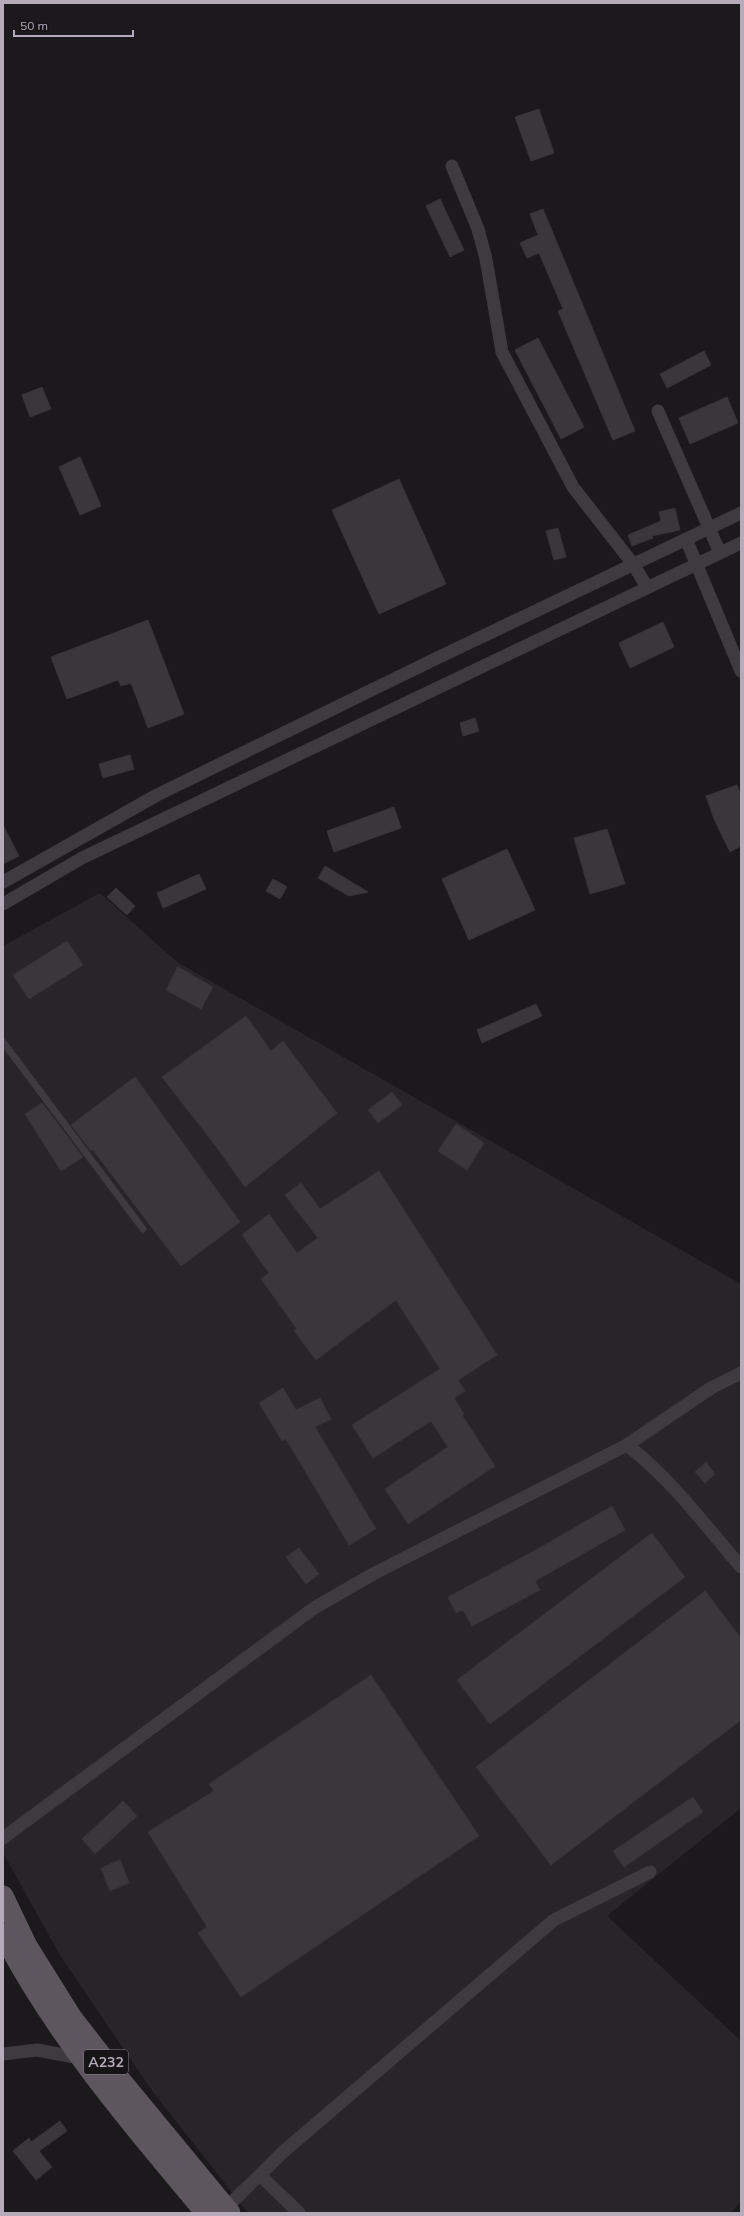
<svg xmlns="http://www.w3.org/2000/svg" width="744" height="2216" font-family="Mulish,sans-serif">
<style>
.built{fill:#282528}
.building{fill:#3a363a;stroke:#373337}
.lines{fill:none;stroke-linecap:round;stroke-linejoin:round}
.lane{stroke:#3f3a40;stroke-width:7}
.street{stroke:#3f3a40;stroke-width:13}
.primary{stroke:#5d565f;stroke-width:21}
.labels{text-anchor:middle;stroke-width:4;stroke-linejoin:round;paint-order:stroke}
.shield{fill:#161416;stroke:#867e8a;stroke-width:1}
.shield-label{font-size:14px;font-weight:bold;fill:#b6abbb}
</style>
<rect width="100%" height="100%" fill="#1b191b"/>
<path class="built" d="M100,893l77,69 564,322v524l-134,108 134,125v160l-10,12h-483l-95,-121 -92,-135 -58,-104v-907z"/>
<g class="building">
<path d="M539,109l15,44 -23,8 -16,-44z"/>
<path d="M440,199l24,51 -14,7 -24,-51z"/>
<path d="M543,209l92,222 -22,9 -55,-129 5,-2 -24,-56 -12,5 -7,-15 18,-8 -8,-21z"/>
<path d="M538,338l46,89 -23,12 -46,-89z"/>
<path d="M704,351l7,14 -44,23 -7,-14z"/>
<path d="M42,387l9,22 -21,8 -8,-22z"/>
<path d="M727,397l11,26 -48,21 -11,-26z"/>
<path d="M80,457l21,49 -21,9 -21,-48z"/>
<path d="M399,479l47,105 -67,30 -47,-104z"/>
<path d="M675,508l5,22 -28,6 1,2 -21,8 -4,-11 33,-14 -2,-9z"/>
<path d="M558,528l8,29 -12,3 -8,-29z"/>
<path d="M148,620l36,94 -36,14 -17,-45 -10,3 -3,-6 -51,19 -16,-42z"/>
<path d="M663,622l11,25 -44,21 -11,-25z"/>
<path d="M475,718l4,13 -16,5 -3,-13z"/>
<path d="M130,755l4,14 -31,9 -4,-14z"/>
<path d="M737,785l4,10v51l-11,6 -16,-33 -8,-23z"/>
<path d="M394,807l7,21 -67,24 -7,-21z"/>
<path d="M3,825l16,31 -16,8z"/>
<path d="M607,829l18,55 -35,10 -16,-56z"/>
<path d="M507,849l28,61 -66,30 -27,-61z"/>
<path d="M325,866l43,26 -19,4 -31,-18z"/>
<path d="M199,874l7,15 -43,19 -6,-15z"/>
<path d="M273,879l14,8 -7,12 -14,-8z"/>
<path d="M116,888l19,18 -8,9 -20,-18z"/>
<path d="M67,941l16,24 -54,34 -16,-24z"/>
<path d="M178,967l35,20 -12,22 -35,-19z"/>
<path d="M536,1004l6,12 -60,27 -5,-13z"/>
<path d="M246,1016l25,35 12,-10 54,72 -92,74 -30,-42 -53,-68z"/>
<path d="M135,1077l105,145 -59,44 -88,-116 -2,1 -20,-26z"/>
<path d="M392,1092l10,13 -24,18 -10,-13z"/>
<path d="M42,1103l41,54 -22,14 -36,-57z"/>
<path d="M456,1124l28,19 -17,27 -29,-19z"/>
<path d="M379,1171l118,184 -39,25 7,11 -11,7 10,16 -2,1 33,51 -87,58 -23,-35 63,-42 -17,-26 -58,37 -21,-33 88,-56 -44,-69 -80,60 -22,-29 3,-2 -36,-50 8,-6 -27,-38 27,-21 28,39 21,-15 -33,-43 16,-12 19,26z"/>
<path d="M283,1388l13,22 24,-12 11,21 -16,8 61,102 -27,16 -63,-106 -4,2 -23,-38z"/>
<path d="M706,1462l9,12 -10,9 -10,-11z"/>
<path d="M612,1506l13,24 -90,51 5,9 -68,36 -9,-16 -7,3 -8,-16 86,-46z"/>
<path d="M652,1533l33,44 -195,147 -33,-44z"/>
<path d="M299,1548l20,26 -13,10 -20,-27z"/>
<path d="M705,1591l36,47v82l-190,145 -75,-98z"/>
<path d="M371,1675l108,161 -238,161 -43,-64 9,-6 -59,-95 66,-41 -5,-7z"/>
<path d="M693,1797l10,15 -79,55 -11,-16z"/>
<path d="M123,1801l14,15 -42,38 -13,-15z"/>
<path d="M120,1860l9,23 -19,8 -9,-23z"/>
<path d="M60,2121l7,10 -28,20 13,16 -16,13 -23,-29 16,-13 2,4z"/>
</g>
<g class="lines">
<path class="lane" d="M3,1042l140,187"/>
<g class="street">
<path d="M452,166l26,63 8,30 16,93 71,135 60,77 14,23"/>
<path d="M658,411l62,142"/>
<path d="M686,539l55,132"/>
<path d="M3,882l154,-87 276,-135 308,-147"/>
<path d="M3,904l79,-46 659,-315"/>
<path d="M627,1445c44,34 78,80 114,122"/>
<path d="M3,1838l311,-230 61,-35 252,-128 84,-57 30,-15"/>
<path d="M3,2054l34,-4 43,8"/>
<path d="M260,2175l39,38"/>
<path d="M226,2208l57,-56 271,-232 96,-48"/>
</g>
<g class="primary">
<path d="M3,1896l24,50 45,72 45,58 113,137"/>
<path d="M3,1934c53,102 129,191 203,279"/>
</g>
</g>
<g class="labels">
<rect class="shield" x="84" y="2050" width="44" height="24" rx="3"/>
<g class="shield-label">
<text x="106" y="2067">A232</text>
</g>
</g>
<rect width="744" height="2216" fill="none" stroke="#b6abbb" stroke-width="8"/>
<path d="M14 30v6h119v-6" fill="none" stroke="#b6abbb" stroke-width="2"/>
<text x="20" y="30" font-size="12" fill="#b6abbb" stroke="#161416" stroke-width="3" paint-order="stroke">50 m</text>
</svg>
